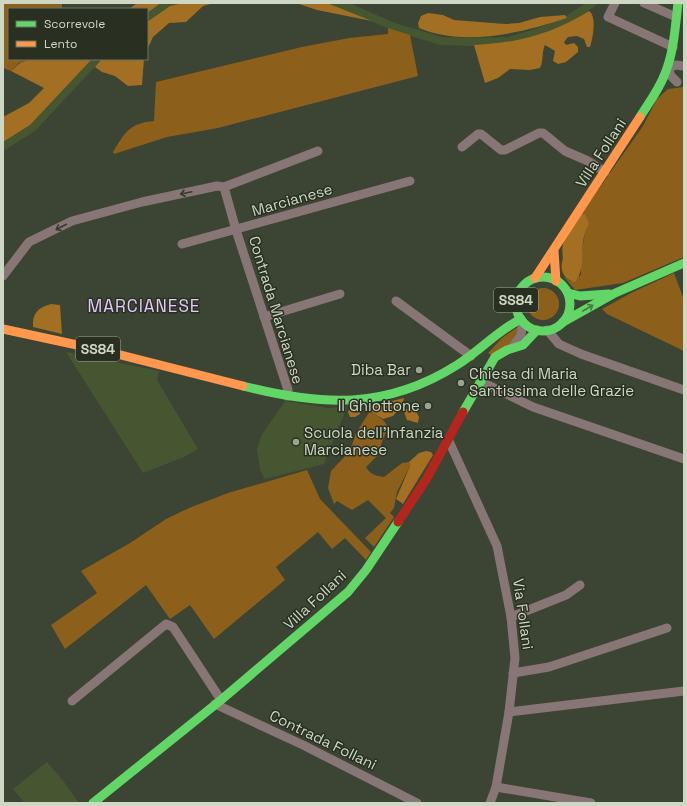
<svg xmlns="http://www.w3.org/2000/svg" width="687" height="806" font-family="'Space Grotesk',sans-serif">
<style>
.built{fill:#455630}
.green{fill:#8c5f1b}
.forest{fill:#a26f23}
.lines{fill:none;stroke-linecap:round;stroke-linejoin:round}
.street{stroke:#887575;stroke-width:9}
.fast{stroke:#63d668;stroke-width:9}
.slow{stroke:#ff974d;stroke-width:9}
.jam{stroke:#b3261e;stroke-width:9}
.oneway{stroke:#373a2e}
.oneway2{stroke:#437b41}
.poi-dot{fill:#9aa491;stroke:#293021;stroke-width:1.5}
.labels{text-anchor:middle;stroke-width:3;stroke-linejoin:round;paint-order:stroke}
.shield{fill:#293021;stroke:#9ca592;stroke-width:1}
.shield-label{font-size:14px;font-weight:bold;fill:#cdd7c3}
.street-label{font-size:15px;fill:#cdd7c3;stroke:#293021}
.poi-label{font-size:15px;fill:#cdd7c3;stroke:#293021;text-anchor:end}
.quarter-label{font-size:17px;letter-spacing:1px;fill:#e5c8fe;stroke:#293021}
</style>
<rect width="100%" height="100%" fill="#3c4533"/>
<g class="built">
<path d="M161,3h22l-13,3 -23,16v-9z"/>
<path d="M327,3h22l46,20 47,14 32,1 34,-1 24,-7 28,-10 26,-17h13l-35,25 -55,17 -34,1 -35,-1 -48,-15z"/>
<path d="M92,59h10l-67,72 -32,20v-9l27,-17z"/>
<path d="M66,352l93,19 -2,9 41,69 -14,8 -41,16z"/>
<path d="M285,401l43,7 19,-1 -23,57 -59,15 -5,-9 -3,-21 4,-13z"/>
<path d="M47,762l17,20 15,21h-54l-12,-14z"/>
</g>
<g class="green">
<path d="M3,3h59v6h-53v50h21l-11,4 -8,8 -8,-3z"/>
<path d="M388,28l22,7 8,41 -200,52 -51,9 -53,17 -1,-2c12,-20 17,-29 41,-31l2,-39 146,-35 47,-9 39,-4z"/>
<path d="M684,87v170l-61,26 -48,7 -11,-13 6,4 11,-6v-14l4,-31 -4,-16 62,-88 14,-27 11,-10z"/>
<path d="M674,273l10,27v51l-77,-37 -5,-5 29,-16z"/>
<circle cx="543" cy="304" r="16"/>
<path d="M519,326l-4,14 -21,17 -6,-4 14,-15z"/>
<path d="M370,411c31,19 11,17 10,42l-14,14c4,7 9,9 18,10l18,-14 7,-1 1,4 -13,26 -3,16 -4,5 4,4 -20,30 -9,-9 21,-20 -18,-18 -16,10 -15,-9 -3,3 -6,-16 3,-17 19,-20 6,-18z"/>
<path d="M307,470l13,29 51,53 -5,8 -21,-22 -13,11 -14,-17 -42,35 9,13 -71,59 -24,-34 -20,14 -24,-34 -81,64 -14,-24 46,-32 -16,-22 49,-28 36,-24 23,-11 39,-15z"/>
</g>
<g class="forest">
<path d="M137,3h24l-14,10v-4h-18z"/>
<path d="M183,3h31l-11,3 -17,16 -17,1 -16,14 -6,13v-28l23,-16z"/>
<path d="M296,3h31l45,18 -55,-11z"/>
<path d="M589,11c8,5 4,27 1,36h-3l-3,-8 -7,-3 -9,1 -4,5 2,3 8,-2 4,4v5l-12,10 -8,2 -5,-3 2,-10 -10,-6c-4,9 -1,15 -5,23l-10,2 -20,-1 -12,9 -13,5 -11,-38c44,-2 78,-11 115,-34z"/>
<path d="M428,13l15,2 11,5 51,4 14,-1 21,-6 25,-2 2,3c-45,15 -103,29 -148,10l-1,-5 3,-7z"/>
<path d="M30,59h62l-62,66 -27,17v-25l26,-14 15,-15 -33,-17 9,-8z"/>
<path d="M102,59h42l-2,26 -14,1 -13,-10 -13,-4 -7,-5z"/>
<path d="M581,214h4l4,10c-12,18 -1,43 -14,58 -10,-2 -15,-10 -13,-20 2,-5 -1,-12 1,-18 3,-10 12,-21 18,-30z"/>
<path d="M51,304l9,1 2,29 -29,-7c-1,-14 5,-19 18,-23z"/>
<path d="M404,398l-2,8 6,4 3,-2 4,1 4,8 -1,6 -11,-3 -3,-8 -5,-3 -6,7 -10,3 -13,-8 2,-5z"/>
<path d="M358,406l3,3 -1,5 -5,3h-5l-2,-5 2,-5z"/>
<path d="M426,451l5,1 2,3 -30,49 -7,-5 14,-33 -1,-4 10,-9z"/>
</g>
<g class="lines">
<g class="street">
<path d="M615,3l-7,14 65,30"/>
<path d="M644,3l32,14"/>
<path d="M677,82l-6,-6 -3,-8 8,-3 8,1"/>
<path d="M462,147l16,-13h3l20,16h4l34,-17h4l22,18 23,10 17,11"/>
<path d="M224,187l12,43 52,160 -1,6"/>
<path d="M182,244l228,-63"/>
<path d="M3,276l26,-34 43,-21 70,-19 75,-16 7,1 94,-36"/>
<path d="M396,301l75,55"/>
<path d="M264,317l76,-23"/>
<path d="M547,330l12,14 22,10 103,36"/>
<path d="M512,348l9,-13 2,-13"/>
<path d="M480,381l53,26 151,52"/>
<path d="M448,439l49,107 14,71 4,41 -6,54 -13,75 -6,16"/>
<path d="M511,617l55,-22 14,-10"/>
<path d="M513,673l36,-6 118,-39"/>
<path d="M72,701l94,-77 7,3 48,73"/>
<path d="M215,704l88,41 114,58"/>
<path d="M509,712l175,-21"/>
<path d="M496,787l95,16"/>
</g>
<g class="fast">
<path d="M640,117c8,-13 18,-26 24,-41 10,-23 11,-48 14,-73"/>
<circle cx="543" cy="304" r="27"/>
<path d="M568,293l12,3 29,-2"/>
<path d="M563,322l50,-28 71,-31"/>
<path d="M243,386c78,20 143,24 214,-21 23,-14 40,-34 64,-46"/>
<path d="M463,412l32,-55 12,-7 16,-5 14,-15"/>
<path d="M93,803l128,-103 127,-108 18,-22 32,-48"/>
</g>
<g class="slow">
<path d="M554,251l2,30"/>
<path d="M535,278l105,-161"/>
<path d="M3,329l102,22 138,35"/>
</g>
<path class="jam" d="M398,522l29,-44 36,-66"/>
</g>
<defs><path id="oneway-shaft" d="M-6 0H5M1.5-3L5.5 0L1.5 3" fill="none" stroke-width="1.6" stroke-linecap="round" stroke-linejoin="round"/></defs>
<g class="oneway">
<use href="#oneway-shaft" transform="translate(186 193) rotate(168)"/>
<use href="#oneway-shaft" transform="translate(61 227) rotate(153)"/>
</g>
<use class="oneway2" href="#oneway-shaft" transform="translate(588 308) rotate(-30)"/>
<g class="poi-dot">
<circle cx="419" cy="370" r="4"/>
<circle cx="461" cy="383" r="4"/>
<circle cx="428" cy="406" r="4"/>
<circle cx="296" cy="442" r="4"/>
</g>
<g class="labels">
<g class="shield">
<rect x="494" y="288" width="44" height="24" rx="3"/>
<rect x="76" y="337" width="44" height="24" rx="3"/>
</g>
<g class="shield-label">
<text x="516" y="305">SS84</text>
<text x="98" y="354">SS84</text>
</g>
<g class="street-label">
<text transform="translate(601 153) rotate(-57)" y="5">Villa Follani</text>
<text transform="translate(292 200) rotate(-16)" y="5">Marcianese</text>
<text transform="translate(276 310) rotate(73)" y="5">Contrada Marcianese</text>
<text transform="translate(315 600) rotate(-43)" y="5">Villa Follani</text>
<text transform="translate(523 614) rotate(82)" y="5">Via Follani</text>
<text transform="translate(323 740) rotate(26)" y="5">Contrada Follani</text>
</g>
<g class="poi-label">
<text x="411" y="375">Diba Bar</text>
<text x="469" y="379" text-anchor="start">Chiesa di Maria<tspan x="469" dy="17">Santissima delle Grazie</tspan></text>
<text x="420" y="411">Il Ghiottone</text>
<text x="304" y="438" text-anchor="start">Scuola dell'Infanzia<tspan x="304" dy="17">Marcianese</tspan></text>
</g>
<g class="quarter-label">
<text x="144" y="312">MARCIANESE</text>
</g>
</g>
<rect width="687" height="806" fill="none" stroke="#cdd7c3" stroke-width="8"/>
<rect x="8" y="8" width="140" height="52" fill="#293021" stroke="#6b7362"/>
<rect x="16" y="21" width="20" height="6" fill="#63d668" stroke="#6b7362"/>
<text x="44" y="28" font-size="12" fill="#cdd7c3">Scorrevole</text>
<rect x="16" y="41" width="20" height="6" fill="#ff974d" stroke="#6b7362"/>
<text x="44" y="48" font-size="12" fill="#cdd7c3">Lento</text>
</svg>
